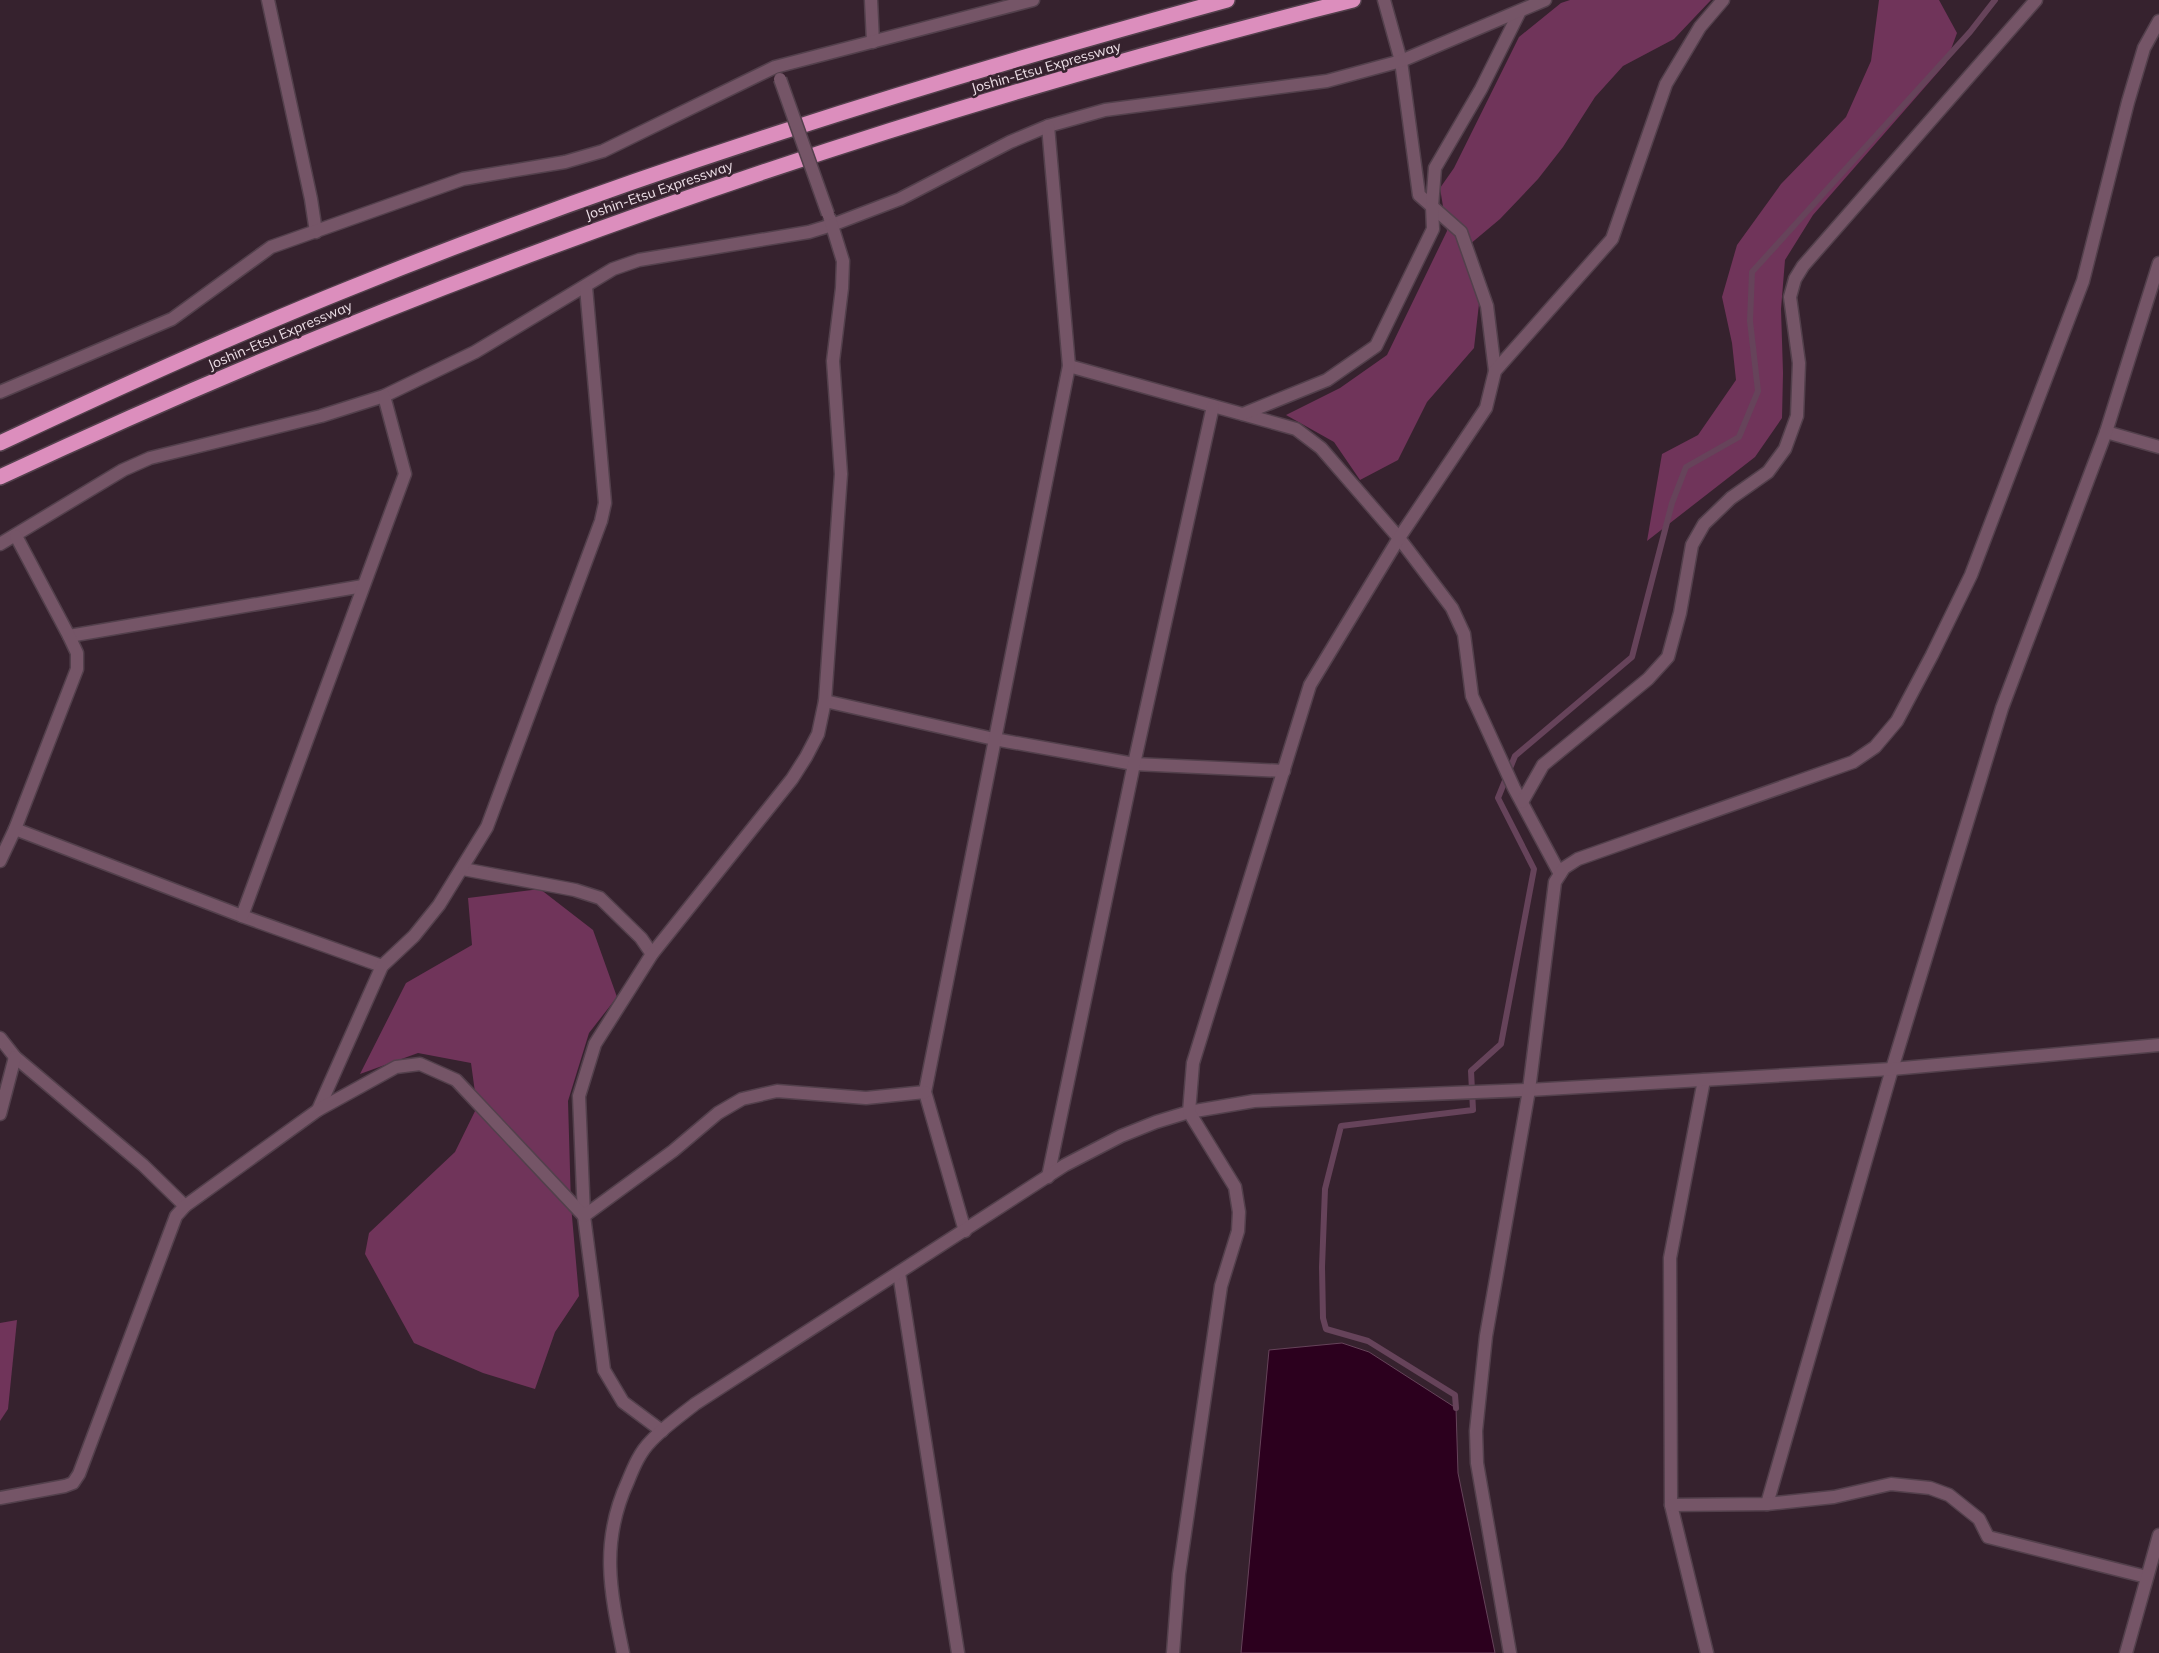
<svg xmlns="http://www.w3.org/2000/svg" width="2159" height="1653" font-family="Mulish,sans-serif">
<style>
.green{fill:#70345a}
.water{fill:#2c001e;stroke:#66435a}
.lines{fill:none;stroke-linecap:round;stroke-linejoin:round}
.stream{stroke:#66435a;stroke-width:6}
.minor-casing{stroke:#53404c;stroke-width:15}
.highway-casing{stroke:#53404c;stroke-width:18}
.minor{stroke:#755567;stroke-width:12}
.highway{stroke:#dc8ebd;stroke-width:15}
.minor-bridge-casing{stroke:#53404c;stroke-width:15;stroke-linecap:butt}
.minor-bridge{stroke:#755567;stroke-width:12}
.labels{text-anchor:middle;stroke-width:5;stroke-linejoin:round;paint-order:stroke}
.street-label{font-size:14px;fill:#eddfe7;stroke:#36222e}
</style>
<rect width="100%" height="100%" fill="#36222e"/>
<g class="green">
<path d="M1570,0h141l-37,39 -51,27 -28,31 -32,50 -25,32 -38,40 -31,26 11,50 -6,53 -47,54 -29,58 -38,20 -26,-38 -48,-27 54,-27 47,-33 60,-124 -7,-43 14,-20 65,-131 42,-34z"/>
<path d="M1879,0h60l18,33 -11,30 -133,152 -28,45 -4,49 2,64 -1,45 -27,39 -108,84 15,-87 36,-19 38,-55 -4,-37 -10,-46 15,-52 44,-61 65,-67 25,-56z"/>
<path d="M540,889l53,41 24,67 -28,36 -21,68 3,104 8,91 -24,36 -20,57 -52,-16 -69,-30 -49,-89 4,-21 86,-81 22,-45 -6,-44 -53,-10 -58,21 46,-91 66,-38 -4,-47z"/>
<path d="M17,1320l-9,89 -8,12v-98z"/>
</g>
<path class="water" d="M1342,1343l27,9 87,56 2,65 37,180h-254l28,-303z"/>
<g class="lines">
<path class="stream" d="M1456,1408l-1,-13 -87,-54 -42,-12 -3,-11 -1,-51 3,-78 16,-63 132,-16 -2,-39 30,-27 33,-175 -36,-71 17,-42 117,-99 40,-154 14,-36 53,-30 19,-46 -8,-70 2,-49 218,-240 25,-32"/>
<defs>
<g id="minor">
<path d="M268,0l43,199 5,33"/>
<path d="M871,0l2,42"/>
<path d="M1384,0l17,61 18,134 42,37 26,74 8,65"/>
<path d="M1069,366l227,63 25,19 78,90 53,70 12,26 8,62 42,92 46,86"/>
<path d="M0,392l172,-73 99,-72 192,-68 102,-17 38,-11 172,-84 258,-67"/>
<path d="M1243,414l84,-34 49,-34 57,-117 -1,-23 3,-38 46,-79 39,-78"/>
<path d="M2106,432l53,15"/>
<path d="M0,544l123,-74 27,-12 171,-42 63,-20 91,-44 138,-83 26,-9 170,-28 23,-7 68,-26 110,-57 38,-16 57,-16 222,-29 74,-20 144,-61"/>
<path d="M69,636l294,-50"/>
<path d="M825,701l169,38 140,25 150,7"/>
<path d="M1522,802l21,-37 105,-86 20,-22 12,-44 12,-68 12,-21 27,-26 37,-26 17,-23 12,-33 2,-53 -9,-66 5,-18 8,-13 233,-266"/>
<path d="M15,829l227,87 140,50"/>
<path d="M0,861l15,-32 62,-160v-16l-8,-17 -53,-100"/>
<path d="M463,869l112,21 25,8 41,40 11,16"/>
<path d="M242,916l163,-442 -21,-78"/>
<path d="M0,1038l15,19 128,108 42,41"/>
<path d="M1704,1080l-34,178 1,247 36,148"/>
<path d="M318,1110l64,-144 32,-30 25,-31 48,-78 114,-306 4,-18 -19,-216"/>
<path d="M0,1114l15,-57"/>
<path d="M1048,1177l86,-413 79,-358"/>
<path d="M965,1231l-40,-139 144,-726 -21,-240"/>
<path d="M899,1273l59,380"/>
<path d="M662,1431l-39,-29 -19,-32 -20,-154 -5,-120 16,-52 57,-90 140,-175 14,-22 12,-23 7,-33 16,-227 -8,-113 9,-73 1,-27 -13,-42"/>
<path d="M0,1498l65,-12 8,-3 6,-9 97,-258 9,-10 133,-96 78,-43 24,-3 36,16 128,136 89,-65 45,-38 24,-14 35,-8 89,7 59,-6"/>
<path d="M1767,1504l125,-435 110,-361 104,-276 53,-169"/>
<path d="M1671,1505l96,-1 67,-7 57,-13 39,4 19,7 30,24 9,18 159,40"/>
<path d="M623,1653c-13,-63 -23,-111 5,-172 6,-15 12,-29 23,-40 13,-14 29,-25 44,-37l370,-239 56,-29 35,-14 33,-10 65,-11 275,-11 363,-21 267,-24"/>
<path d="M1173,1653l6,-79 42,-288 17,-55 1,-19 -4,-25 -46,-75 4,-49 117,-378 89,-147 87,-130 9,-37 117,-132 54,-155 34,-57 23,-27"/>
<path d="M1510,1653l-33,-190 -1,-32 10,-95 43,-246 26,-208 9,-14 14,-9 275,-97 22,-15 22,-26 35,-66 39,-80 112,-294 45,-179 16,-54 15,-27"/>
<path d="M2126,1653l33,-118"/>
</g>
<g id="highway">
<path d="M0,443c115,-54 231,-107 348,-154 286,-116 582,-208 879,-289"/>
<path d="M0,477c434,-203 888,-361 1353,-477"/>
</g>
</defs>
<use href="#minor" class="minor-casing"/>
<use href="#highway" class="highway-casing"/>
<use href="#minor" class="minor"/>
<use href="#highway" class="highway"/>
<defs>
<path id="minor-bridge" d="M780,79l48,135"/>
</defs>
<use href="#minor-bridge" class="minor-bridge-casing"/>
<use href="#minor-bridge" class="minor-bridge"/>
</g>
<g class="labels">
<g class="street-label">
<text transform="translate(1046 67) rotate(-16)" y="5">Joshin-Etsu Expressway</text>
<text transform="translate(659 190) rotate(-19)" y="5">Joshin-Etsu Expressway</text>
<text transform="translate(280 335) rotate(-23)" y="5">Joshin-Etsu Expressway</text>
</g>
</g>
</svg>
